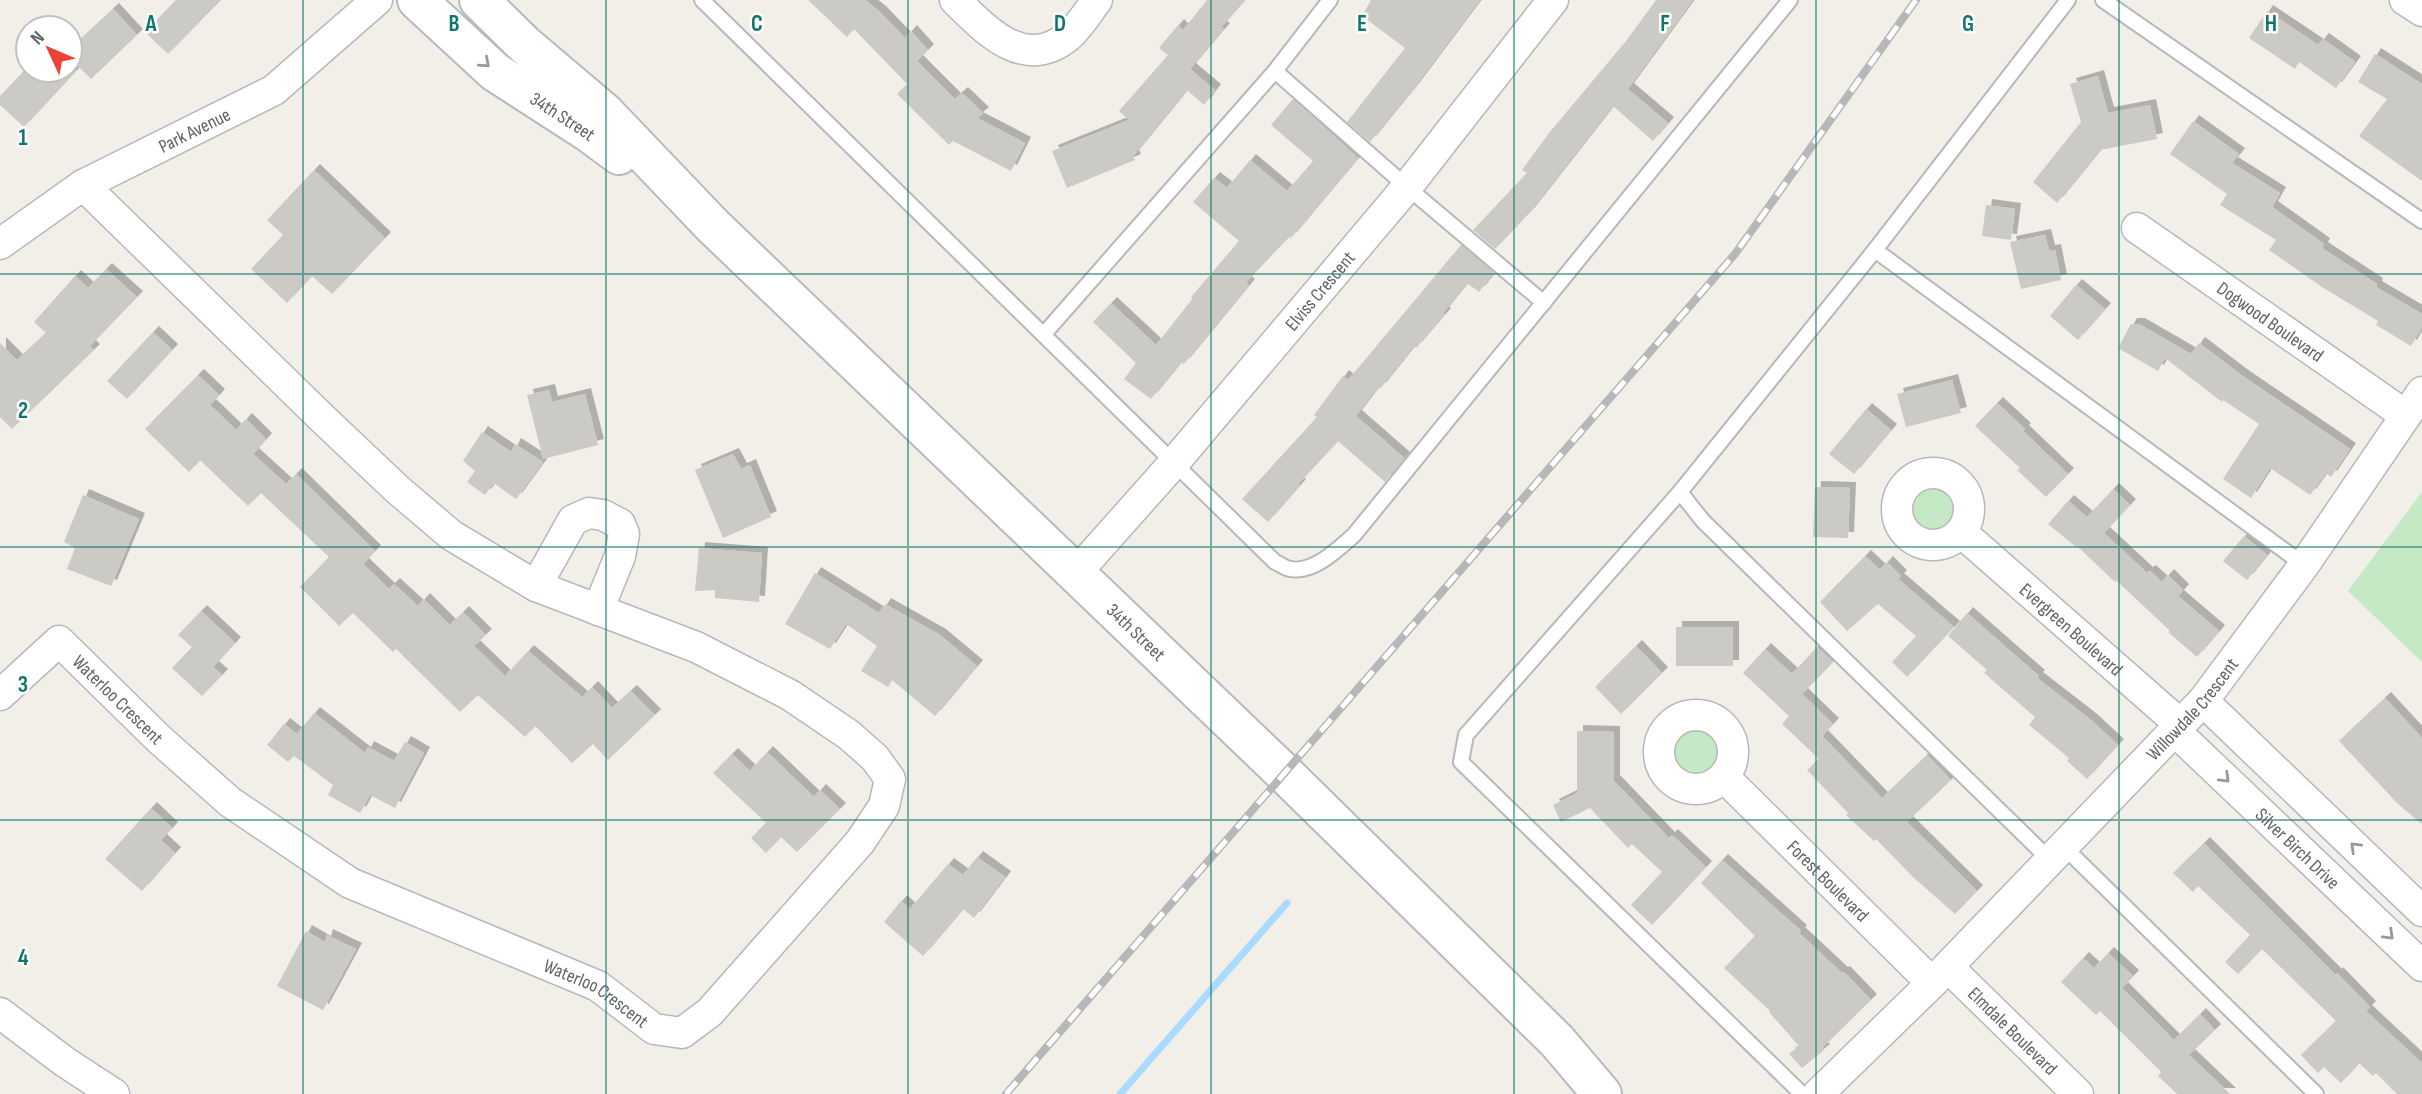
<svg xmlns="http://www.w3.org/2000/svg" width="2422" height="1094" font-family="'Sofia Sans Condensed',sans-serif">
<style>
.green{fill:#c5e8c5}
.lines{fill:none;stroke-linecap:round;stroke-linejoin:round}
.stream{stroke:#aadaff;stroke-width:7}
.building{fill:#cccac5;filter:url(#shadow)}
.service-casing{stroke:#b5b8bc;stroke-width:18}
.minor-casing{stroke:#b5b8bc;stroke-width:33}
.secondary-casing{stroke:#b6babf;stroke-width:42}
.service{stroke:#fff;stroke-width:14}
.minor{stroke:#fff;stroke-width:30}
.secondary{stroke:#fff;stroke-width:38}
.rail-casing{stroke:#b6b7b8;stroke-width:8}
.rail{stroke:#fff;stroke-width:5;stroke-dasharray:16;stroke-linecap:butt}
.oneway{stroke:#979a9d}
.grid{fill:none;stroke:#0f766e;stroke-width:2;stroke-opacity:0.55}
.labels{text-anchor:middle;stroke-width:5;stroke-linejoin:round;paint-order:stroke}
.street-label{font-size:19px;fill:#5f6368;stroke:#fff}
.grid-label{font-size:23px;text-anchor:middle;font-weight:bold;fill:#0f766e;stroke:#fff;stroke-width:5;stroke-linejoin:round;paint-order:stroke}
</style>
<defs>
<filter id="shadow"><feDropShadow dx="6" dy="-6" stdDeviation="0" flood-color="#0004"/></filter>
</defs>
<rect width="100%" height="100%" fill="#f1efe8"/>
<g class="green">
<circle cx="1933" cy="508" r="24"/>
<path d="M2422,492v170l-74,-71z"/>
<circle cx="1696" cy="751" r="25"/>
</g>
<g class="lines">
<path class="stream" d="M1120,1094l167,-191"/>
</g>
<g class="building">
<path d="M176,0h45l-53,54 -23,-22z"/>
<path d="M808,0h57l15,12 25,26 6,-7 17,19 -11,11 38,38 7,-6 21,20 -6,5 48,25 -14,28 -58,-30 -4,4 -52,-51 10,-10 -53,-55 -7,8z"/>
<path d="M1207,0h38l-24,27 3,2 -34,40 25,21 -11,15 -17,-15 -54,66 2,4 -68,28 -15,-37 77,-31 -10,-9 49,-56 -9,-7 19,-23 5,5z"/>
<path d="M1371,0h109l-66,88 -44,54 -23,-20 58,-74 -43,-32z"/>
<path d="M1656,0h37l-65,89 40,34 -15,18 -40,-35 -83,106 -35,37 -22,-19 54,-57 -5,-3 27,-37 77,-92z"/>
<path d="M113,9l24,26 -46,44 -21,-21v-9z"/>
<path d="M2267,11l51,34 5,-6 32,23 -19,26 -37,-26 -4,7 -46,-31z"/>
<path d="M2375,54l47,30v97l-63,-45 28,-37 -29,-17z"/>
<path d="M25,70h52l-53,57 -24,-22v-9z"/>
<path d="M2098,76l10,37 42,-8 7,34 -57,11 -43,53 -24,-21 48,-60 -11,-38z"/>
<path d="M1293,99l65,59 -67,80 -2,-1 -43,45 3,3 -65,79 -3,-2 -30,37 -27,-20 12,-16 -43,-41 18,-19 45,42 37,-47 -2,-1 48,-56 -46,-39 21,-24 13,10 23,-28 37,31 26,-30 -42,-36z"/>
<path d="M2193,121l46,33 -7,9 48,30 -8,14 52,37 -2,4 55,36 -1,3 46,27v13l-11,19 -35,-21 2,-4 -56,-34 -53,-37 7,-10 -56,-35 7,-11 -57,-40z"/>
<path d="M314,170l71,68 -53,56 -20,-18 -25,27 -36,-34 32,-34 -16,-15z"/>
<path d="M1986,205l29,4 -4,31 -29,-4z"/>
<path d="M2045,235l4,16 6,-1 6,30 -40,9 -11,-47z"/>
<path d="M1461,245l33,28 -15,19 -12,-9 -24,30 2,1 -29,34 -2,-2 -34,43 -2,-2 -22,29 48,42 -19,24 -47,-41 -40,43 2,1 -32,37 -26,-23 75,-82 -3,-2 29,-39 5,4z"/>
<path d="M106,269l31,28 -47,49 4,4 -82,79 -12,-12v-74l17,17 29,-27 -12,-11 41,-46 13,12z"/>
<path d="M2076,285l29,24 -27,31 -28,-24z"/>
<path d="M2131,324h8l52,30 8,-11 42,32 109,74 -19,28 -5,-4 -16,22 -40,-27 -19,30 -28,-19 36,-55 -36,-24 -1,2 -57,-44 -7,13 -40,-23z"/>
<path d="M153,332l19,18 -45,49 -20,-18z"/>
<path d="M198,375l21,20 -9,10 26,25 10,-11 20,20 -13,15 33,30 10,-10 79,77 -12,13 26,25 5,-5 24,22 6,-7 26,26 13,-13 23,23 -12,11 31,30 23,-25 54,46 10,-10 20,21 19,-17 24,24 -47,45 -15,-16 -21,19 -37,-37 -10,11 -47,-42 -18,17 -64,-63 -3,3 -40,-39 -14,13 -39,-39 29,-30 -68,-64 -13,13 -48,-46 -11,12 -44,-43z"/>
<path d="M1952,380l9,33 -55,14 -9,-33z"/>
<path d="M549,390l3,12 33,-8 13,51 -55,14 -16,-64z"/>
<path d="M1997,403l28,26 -2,2 45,43 -22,23 -29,-27 3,-2 -45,-42z"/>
<path d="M1866,409l25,21 -37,44 -25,-20z"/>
<path d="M482,432l29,20 4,-8 28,18 -27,37 -22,-16 -9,12 -18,-13 8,-11 -12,-10z"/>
<path d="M733,454l8,15 9,-4 21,52 -48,21 -28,-68z"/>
<path d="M1815,487l35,1 -2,50 -35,-1z"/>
<path d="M2113,489l17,16 -26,28 43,40 3,-2 12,11 6,-7 15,15 -5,6 41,35 -22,26 -29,-25 2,-1 -54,-51 -1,2 -38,-36 -1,1 -28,-23 20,-23 19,16z"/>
<path d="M83,495l56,24 -28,67 -44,-17 8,-21 -11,-6z"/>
<path d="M2244,536l23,19 -20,25 -24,-19z"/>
<path d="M699,548l63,5 -3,49 -44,-4v-8l-20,1z"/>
<path d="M1865,556l15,14 7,-8 14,14 -3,3 56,48 -47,50 -15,-15 24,-26 -38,-32 -31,27 -27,-29z"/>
<path d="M815,573l64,40 6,-9 55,31 37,31 -42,50 -43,-36 -4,7 -27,-16 16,-25 -31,-22 -16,25 -45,-25z"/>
<path d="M201,611l34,32 -22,24 9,8 -20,21 -30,-28 20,-21 -14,-12z"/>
<path d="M1967,613l72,63 -2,2 53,41 28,26 -31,34 -20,-18 2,-3 -40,-33 6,-8 -51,-44 3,-3 -39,-34z"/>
<rect x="1676" y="627" width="57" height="39"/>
<path d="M1636,646l26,27 -41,41 -26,-27z"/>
<path d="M1817,647l16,15 -31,32 31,30 -11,12 60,62 45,-43 24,25 -44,42 70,69 -22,23 -42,-37 -37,-38 -2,2 -28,-26 2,-2 -41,-43 12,-11 -37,-35 7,-8 -46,-43 22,-24 27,25z"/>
<path d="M2385,698l37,40v86l-24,-20 -59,-63z"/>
<path d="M314,713l51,40 3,-6 26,14 11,-19 19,11 -29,55 -25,-13 -10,18 -32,-18 5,-10 -39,-29 -6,6 -21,-17 17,-21 13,10z"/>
<path d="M1577,731l37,1v49l55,57 3,-3 34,32 -54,58 -21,-20 31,-33 -30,-28 -4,4 -38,-40 -29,14 -8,-17 24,-12z"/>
<path d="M767,752l47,45 6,-7 20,19 -43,43 -16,-15 -15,16 -15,-15 15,-15 -53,-50 19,-19 18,17z"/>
<path d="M151,808l21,20 -11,12 14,13 -33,38 -37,-32z"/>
<path d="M2204,843l132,132 1,-2 33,34 -4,4 56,52v31h-25l-21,-21 -3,3 -14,-13 -18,20 -17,-16 -6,6 -17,-18 35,-34 -74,-72 -24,25 -13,-12 25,-27 -52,-49 -5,6 -20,-19z"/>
<path d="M977,857l28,20 -31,41 -11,-9 -40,47 -39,-34 17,-21 9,8 38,-45 15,11z"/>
<path d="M1722,860l79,71 -2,2 43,40 2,-1 27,28 -49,48 2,2 -22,18 -13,-14 10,-8 -30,-34 1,-1 -46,-43 31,-32 -54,-53z"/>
<path d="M306,931l19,11 2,-7 29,14 -33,61 -46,-24z"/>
<path d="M2108,953l25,23 -11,12 52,52 26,-26 15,16 -26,25 41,39h-53l-19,-18 3,-4 -61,-61 -4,4 -35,-33 22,-24 11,10z"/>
</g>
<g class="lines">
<defs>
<g id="service">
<path d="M702,0l573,562c5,2 11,7 16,7 23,4 47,-20 63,-34l436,-535"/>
<path d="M2103,0l319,221"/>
<path d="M1275,71l132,116 137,116"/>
<path d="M1875,250l429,315"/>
<path d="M1044,334l231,-263 55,-71"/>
<path d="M1680,492l23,29 347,339"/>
<path d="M2063,846l253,248"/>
<path d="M1802,1094l-341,-332 5,-27 214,-243 195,-242 193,-250"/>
</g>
<g id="minor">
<path d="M955,0c30,29 67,71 111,38 12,-9 22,-26 31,-38"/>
<path d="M2405,0l17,11"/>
<path id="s1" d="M2137,228l268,187"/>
<path id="s2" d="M0,244l83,-59 191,-95 103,-90"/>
<circle cx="1933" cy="509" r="36"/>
<path id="s3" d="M1961,532l220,193"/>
<path id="s4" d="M1076,573l97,-109 234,-277 146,-187"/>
<path d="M536,586l37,-66 16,-7 14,2 17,9 4,10 -4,22 -22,54"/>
<path id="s5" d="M0,695l59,-54 100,98 71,63 120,81 248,103 56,43 28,4 28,-21 150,-170 24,-36 6,-27 -15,-21 -26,-23 -59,-40 -94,-48 -160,-61 -85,-51 -54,-46 -74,-70 -240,-234"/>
<path d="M2203,701l219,210"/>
<circle cx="1696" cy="752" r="37"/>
<path id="s6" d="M2175,731l247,235"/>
<path id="s7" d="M1724,777l208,206"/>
<path id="s8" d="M1948,967l130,127"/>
<path d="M0,1013l65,49 49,32"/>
<path id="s9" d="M1818,1094l114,-111 271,-282 101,-136 118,-173"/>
</g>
<g id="secondary">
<path id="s10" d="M417,0l78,72 93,60 31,23"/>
<path id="s11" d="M479,0l46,45 79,67 109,114 571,547 273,268 45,53"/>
</g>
</defs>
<use href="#service" class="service-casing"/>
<use href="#minor" class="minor-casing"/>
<use href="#secondary" class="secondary-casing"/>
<use href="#service" class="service"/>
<use href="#minor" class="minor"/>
<use href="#secondary" class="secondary"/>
<defs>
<path id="rail" d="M1006,1094l729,-840 181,-254"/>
</defs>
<use href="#rail" class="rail-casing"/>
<use href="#rail" class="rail"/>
</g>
<defs><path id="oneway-chevron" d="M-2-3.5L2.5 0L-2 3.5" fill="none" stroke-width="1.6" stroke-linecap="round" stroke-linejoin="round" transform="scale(1.75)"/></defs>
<g class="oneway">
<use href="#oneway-chevron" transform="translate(485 63) rotate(42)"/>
<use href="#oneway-chevron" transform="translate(2225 778) rotate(44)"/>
<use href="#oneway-chevron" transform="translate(2355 847) rotate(-136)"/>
<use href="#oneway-chevron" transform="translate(2389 935) rotate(44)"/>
</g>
<path class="grid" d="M303,0v1094M606,0v1094M908,0v1094M1211,0v1094M1514,0v1094M1816,0v1094M2119,0v1094M0,274h2422M0,547h2422M0,820h2422"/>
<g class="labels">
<g class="street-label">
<text dy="7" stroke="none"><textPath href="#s10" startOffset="187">34th Street</textPath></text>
<text dy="7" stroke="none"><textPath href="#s2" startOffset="226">Park Avenue</textPath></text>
<text dy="7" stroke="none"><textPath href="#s4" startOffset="373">Elviss Crescent</textPath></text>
<text dy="7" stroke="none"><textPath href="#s1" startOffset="163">Dogwood Boulevard</textPath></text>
<text dy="7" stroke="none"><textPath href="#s3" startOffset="147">Evergreen Boulevard</textPath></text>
<text dy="7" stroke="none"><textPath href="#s11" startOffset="912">34th Street</textPath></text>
<text dy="7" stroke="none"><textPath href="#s5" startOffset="163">Waterloo Crescent</textPath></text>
<text dy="7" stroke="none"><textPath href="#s9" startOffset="537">Willowdale Crescent</textPath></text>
<text dy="7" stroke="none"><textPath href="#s6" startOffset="170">Silver Birch Drive</textPath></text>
<text dy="7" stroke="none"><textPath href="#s7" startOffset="147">Forest Boulevard</textPath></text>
<text dy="7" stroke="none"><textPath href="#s5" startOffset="730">Waterloo Crescent</textPath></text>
<text dy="7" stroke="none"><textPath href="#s8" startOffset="91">Elmdale Boulevard</textPath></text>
</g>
</g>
<g class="grid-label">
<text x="151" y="31">A</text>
<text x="454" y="31">B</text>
<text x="757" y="31">C</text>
<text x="1060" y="31">D</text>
<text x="1362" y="31">E</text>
<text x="1665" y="31">F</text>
<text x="1968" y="31">G</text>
<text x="2271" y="31">H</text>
<text x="23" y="145">1</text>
<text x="23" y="418">2</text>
<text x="23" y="692">3</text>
<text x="23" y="965">4</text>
</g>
<g transform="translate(49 49) rotate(314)"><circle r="33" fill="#ffffff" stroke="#bfc1c3" stroke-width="2"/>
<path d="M0-5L12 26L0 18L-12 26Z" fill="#ea4335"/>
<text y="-10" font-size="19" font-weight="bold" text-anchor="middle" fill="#5f6368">N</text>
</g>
</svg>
